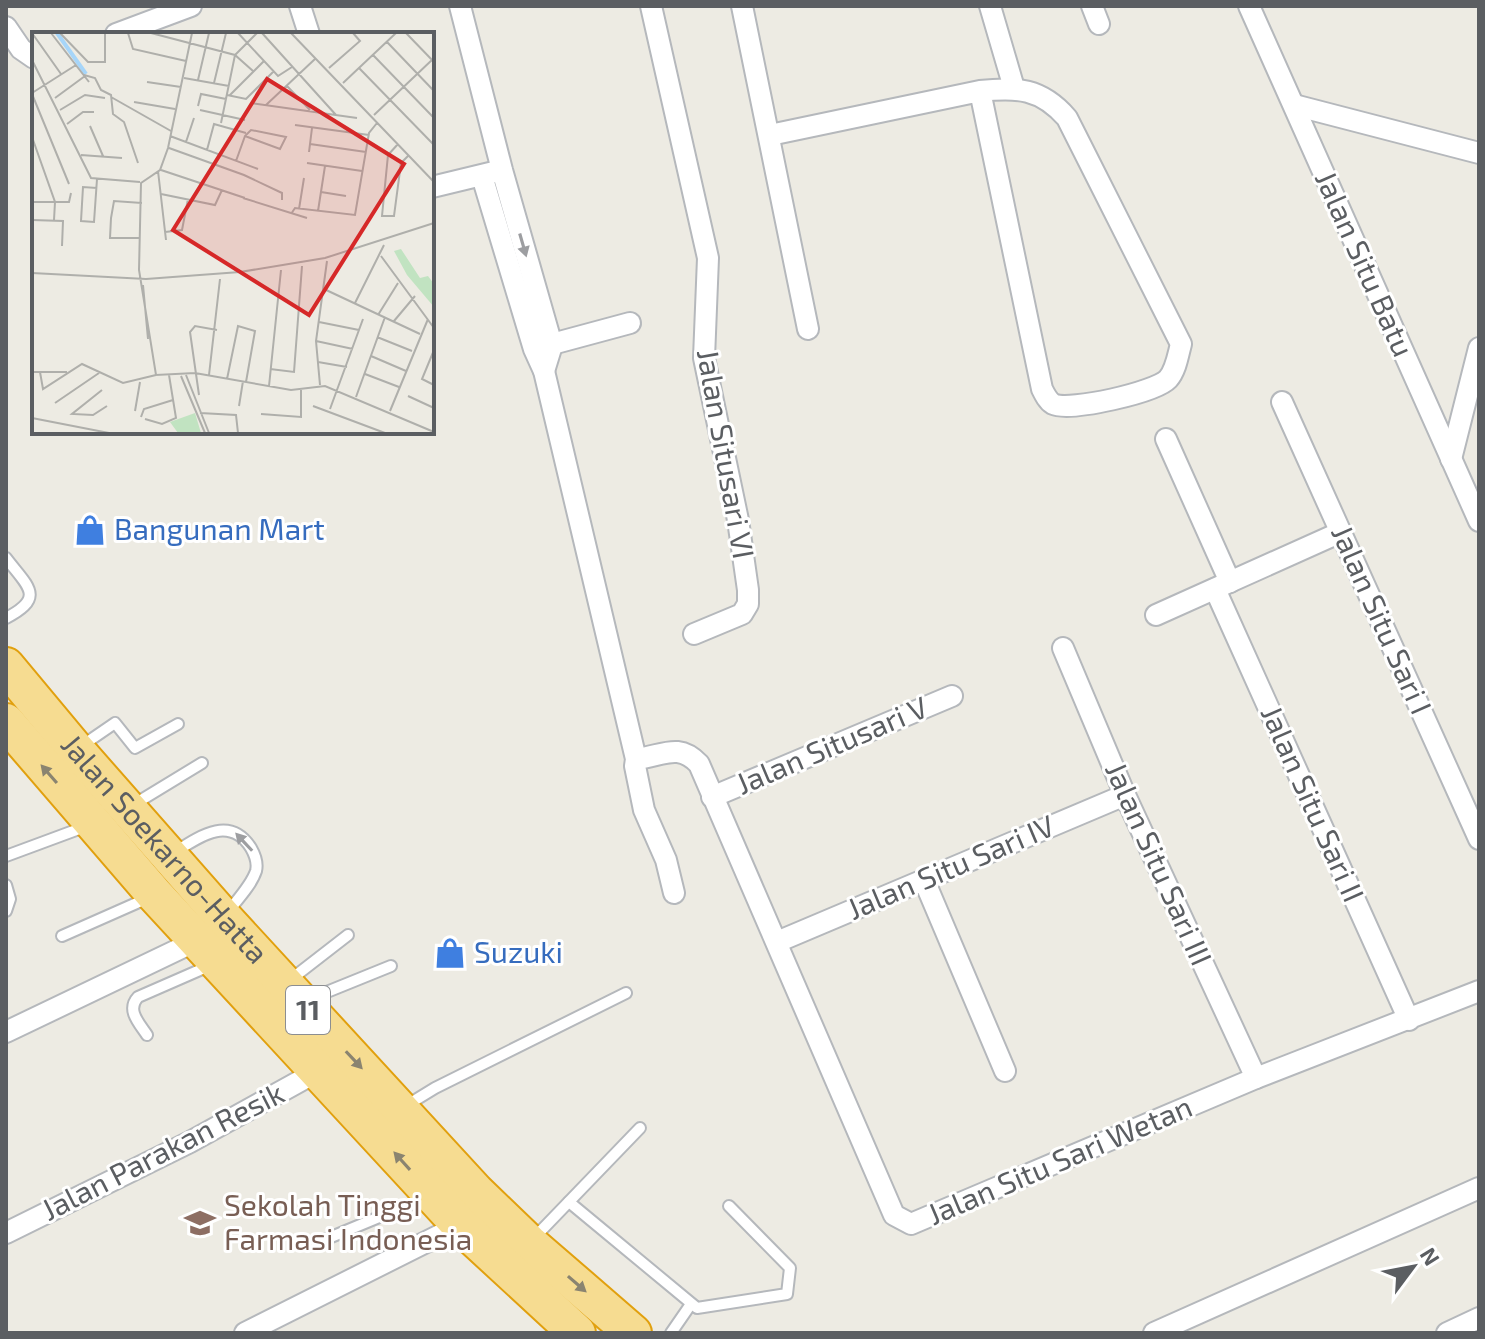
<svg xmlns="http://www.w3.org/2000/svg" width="1485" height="1339" font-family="'Exo 2',sans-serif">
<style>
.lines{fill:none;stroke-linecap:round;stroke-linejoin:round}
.lane-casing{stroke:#b5b8bc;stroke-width:14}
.street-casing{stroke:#b5b8bc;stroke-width:24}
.highway-casing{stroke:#e1a00e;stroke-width:40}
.lane{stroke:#fff;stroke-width:10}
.street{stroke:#fff;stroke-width:20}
.highway{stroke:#f6dc91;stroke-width:36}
.oneway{fill:#9d9ea1}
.oneway2{fill:#8a8470}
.labels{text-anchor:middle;stroke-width:6;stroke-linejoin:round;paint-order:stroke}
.shield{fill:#fff;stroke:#8c8e91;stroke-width:2}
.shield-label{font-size:28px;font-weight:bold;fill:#5b5e62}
.street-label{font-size:30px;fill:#5b5e62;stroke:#fff}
.shop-label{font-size:30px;fill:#366cbe;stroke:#fff;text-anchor:start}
.education-label{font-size:30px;fill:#785e54;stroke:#fff;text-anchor:start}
.inset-river{fill:none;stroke:#a6d5f9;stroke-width:4}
.inset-road{fill:none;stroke:#afafab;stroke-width:2}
.view{fill:#d62828;fill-opacity:0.15;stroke:#d62828;stroke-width:4}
.inset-edge{fill:none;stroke:#5b5e62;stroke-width:4}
</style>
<rect width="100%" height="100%" fill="#edebe3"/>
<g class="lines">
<defs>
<g id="lane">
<path d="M6,558c22,29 40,39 0,60"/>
<path d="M80,747l35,-24 20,25 43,-24"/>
<path d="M133,805l69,-42"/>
<path d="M175,852c25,-16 55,-37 76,-4 4,7 7,15 5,23 -5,15 -20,30 -29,42"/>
<path d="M6,856l81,-30"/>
<path d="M6,885l4,14 -4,12"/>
<path d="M62,936l86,-38"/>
<path d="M290,980l58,-45"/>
<path d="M307,1000l84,-34"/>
<path d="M147,1035c-8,-12 -21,-25 -9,-38l71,-31"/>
<path d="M404,1107l31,-19 191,-95"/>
<path d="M569,1202l128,106 90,-14 3,-26 -61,-62"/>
<path d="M533,1239l107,-111"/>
<path d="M324,1240l101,-42"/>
<path d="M671,1333l20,-29"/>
</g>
<g id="street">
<path d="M300,6l9,28"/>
<path d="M460,6l42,164 50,175 -8,26"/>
<path d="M651,6l57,252 -4,100 34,162 10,70v14l-6,10 -48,20"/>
<path d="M742,6l66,323"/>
<path d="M990,6l24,82"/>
<path d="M1092,6l7,18"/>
<path d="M1249,6l230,515"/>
<path d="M6,27l15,22 13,9"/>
<path d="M116,34l75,-28"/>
<path d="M1294,105l185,48"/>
<path d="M770,135l210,-44c37,-4 61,-3 87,27l114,226c-3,11 -5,26 -13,35 -12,13 -98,33 -115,25 -5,-3 -8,-9 -11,-15l-62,-298"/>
<path d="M482,176l52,173 10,22 92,388 -1,7 9,44 22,50 8,33"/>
<path d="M432,187l62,-15"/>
<path d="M541,347l89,-24"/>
<path d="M1282,402l197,437"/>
<path d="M1166,439l64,143"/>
<path d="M1451,459l28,-111"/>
<path d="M1215,589l194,431"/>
<path d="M1156,615l185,-83"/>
<path d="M1063,648l62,147 131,283"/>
<path d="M636,759c27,-3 42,-17 63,5l195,451 17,9 345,-146 223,-87"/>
<path d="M712,797l240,-101"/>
<path d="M924,880l81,191"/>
<path d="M777,942l348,-147"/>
<path d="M6,1032l192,-92"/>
<path d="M6,1233l184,-91 130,-72"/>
<path d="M245,1333l215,-108"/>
<path d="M1154,1333l325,-145"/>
<path d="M1447,1333l32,-15"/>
</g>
<g id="highway">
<path id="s1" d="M6,666l70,84 147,167 253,275 53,51 104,90"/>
<path d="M6,722l149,173 305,330 117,108"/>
</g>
</defs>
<use href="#lane" class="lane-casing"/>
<use href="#street" class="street-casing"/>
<use href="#highway" class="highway-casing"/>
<use href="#lane" class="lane"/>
<use href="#street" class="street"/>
<use href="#highway" class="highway"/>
</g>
<defs><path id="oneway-solid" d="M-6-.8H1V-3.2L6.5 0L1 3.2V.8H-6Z" transform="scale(2)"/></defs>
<g class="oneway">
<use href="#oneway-solid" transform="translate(523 245) rotate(74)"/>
<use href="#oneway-solid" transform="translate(244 842) rotate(-133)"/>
</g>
<g class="oneway2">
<use href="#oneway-solid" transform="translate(49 774) rotate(-131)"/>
<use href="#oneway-solid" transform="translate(354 1060) rotate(47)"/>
<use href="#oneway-solid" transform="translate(402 1161) rotate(-132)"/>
<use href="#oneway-solid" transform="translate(577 1284) rotate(41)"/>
</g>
<defs>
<symbol id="shop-bare" viewBox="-9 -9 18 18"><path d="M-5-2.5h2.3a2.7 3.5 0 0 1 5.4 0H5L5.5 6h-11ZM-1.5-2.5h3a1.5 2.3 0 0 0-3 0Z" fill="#3f7fe0" stroke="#fff" stroke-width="2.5" paint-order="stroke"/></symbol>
<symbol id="university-bare" viewBox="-9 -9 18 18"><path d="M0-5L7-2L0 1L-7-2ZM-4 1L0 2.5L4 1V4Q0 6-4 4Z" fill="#8d6e63" stroke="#fff" stroke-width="2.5" paint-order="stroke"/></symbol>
</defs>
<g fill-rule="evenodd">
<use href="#shop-bare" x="68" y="508" width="44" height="44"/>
<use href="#shop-bare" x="428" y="931" width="44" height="44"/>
<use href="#university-bare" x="178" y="1201" width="44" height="44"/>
</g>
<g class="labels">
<rect class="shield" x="286" y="986" width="44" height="48" rx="6"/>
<g class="shield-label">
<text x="308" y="1020">11</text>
</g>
<g class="street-label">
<text transform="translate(1364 264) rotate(66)" y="10">Jalan Situ Batu</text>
<text transform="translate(725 454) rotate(80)" y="10">Jalan Situsari VI</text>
<text transform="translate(1381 620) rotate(66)" y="10">Jalan Situ Sari I</text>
<text transform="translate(832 746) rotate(-23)" y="10">Jalan Situsari V</text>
<text transform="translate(1312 804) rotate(66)" y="10">Jalan Situ Sari II</text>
<text dy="10" stroke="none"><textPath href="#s1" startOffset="242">Jalan Soekarno-Hatta</textPath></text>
<text transform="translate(1158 864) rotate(66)" y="10">Jalan Situ Sari III</text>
<text transform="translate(951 868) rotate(-23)" y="10">Jalan Situ Sari IV</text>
<text transform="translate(163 1152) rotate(-27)" y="10">Jalan Parakan Resik</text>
<text transform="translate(1060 1161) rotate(-23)" y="10">Jalan Situ Sari Wetan</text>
</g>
<g class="shop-label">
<text x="114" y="540">Bangunan Mart</text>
<text x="474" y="963">Suzuki</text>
</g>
<g class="education-label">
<text x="224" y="1216">Sekolah Tinggi<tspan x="224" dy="34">Farmasi Indonesia</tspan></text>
</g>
</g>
<g transform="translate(32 32)">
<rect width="402" height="402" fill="#edebe3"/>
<path d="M369,217l19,29 8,-2 6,8v23l-27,-32 -13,-24zM163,381l6,20h-23l-8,-11z" fill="#c1e3c1"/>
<path class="inset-river" d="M25,1l29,41"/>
<path class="inset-road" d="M0,1l29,41M19,1l38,49M28,1l28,29h17v-29M96,1l5,16 53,12M119,1l84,22 18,16M160,1l-24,115 -8,22 -19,13 -2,87 17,105 39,-2 96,17 34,-4 109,46M206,1l40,43 14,-9M230,1l74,82M259,1l143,149M374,1l28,29M355,10l47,49M341,23l61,63M0,28l59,118 49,4M297,36l31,-27 -7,-8M327,36l75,77M52,43l11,3 6,12 10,5 2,19 11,8 14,41M152,46l45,8M166,48l11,-47M115,50l34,5M182,51l12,-50M311,51l53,-50M255,54l23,24M0,61l44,-28M0,62l37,90M195,63l19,4 28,-28M197,64l35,-35M79,65l60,34M23,66l30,-22M102,70l41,7M219,71l106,15M234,73l49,-46M166,74l3,-12 25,5M28,78l25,-15 20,3M168,78l45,10M342,83l60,-57M189,91l14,-68 22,-22M35,92l16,-12h11M263,93l74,10M58,94l13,30M138,104l88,33M0,105l23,65 -1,18M154,110l8,-24M278,112l56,8M366,112l-10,11 -6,61h12l7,-53 7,-7M137,116l75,27 38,18v7M175,118l7,-26 32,9M277,120l3,-24M49,123l41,3M204,129l9,-25 6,-6 35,7 -6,12 -35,-13M275,131l55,8M129,138l84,28M126,139l8,69M65,156l-14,-1 -2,34 13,1 3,-43M289,160l25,4M129,162l54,11 7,-15M211,166l64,20M0,170h37l2,-9M267,177l5,-31M286,179l7,-45M259,182l4,-6 60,7 14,-82 8,-10M0,188l31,1 -1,25M133,200l17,-2 6,-31M107,206h-29l1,-20 3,-17 28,2M349,224l53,72M0,241l114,6 94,-7 85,-14 109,-35M111,253l5,54M292,257l96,45M323,271l29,-58M346,283l20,-32M362,289l21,-25M287,290l40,8M345,305l35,14M284,309l37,8M402,318l-12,29 12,6M339,324l35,15M286,330l29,5M238,337l24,3 8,-106M0,340h35M8,340l3,17 39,-25 41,19 33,-8M333,342l34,13M154,343l23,58M177,343l11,-96M149,344l24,57M195,347l11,-53 17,5 -9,51M288,353l-4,-44 11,-80M237,354l12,-116M70,358l-30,24 21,1 14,-9M167,363l-9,-63 5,-6 22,4M376,364l26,12M324,365l29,-80M23,371l44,-30M207,374l4,-25M281,374l72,27M298,377l33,-90M103,379l5,-29M358,379l38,-92M168,381l36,2 2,18M229,382l40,3v-28M109,385l3,-8 29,-9M0,386l77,15M113,387l17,5 14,-6 -7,-43"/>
<path class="view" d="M235,47l137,85 -95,151 -136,-85z"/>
<rect width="402" height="402" class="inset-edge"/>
</g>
<rect width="1485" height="1339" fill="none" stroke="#5b5e62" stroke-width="16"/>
<g transform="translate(1413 1267) rotate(58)" stroke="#ffffff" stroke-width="6" paint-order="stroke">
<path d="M0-6L14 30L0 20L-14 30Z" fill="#5b5e62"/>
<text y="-12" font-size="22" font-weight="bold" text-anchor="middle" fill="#5b5e62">N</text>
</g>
</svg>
